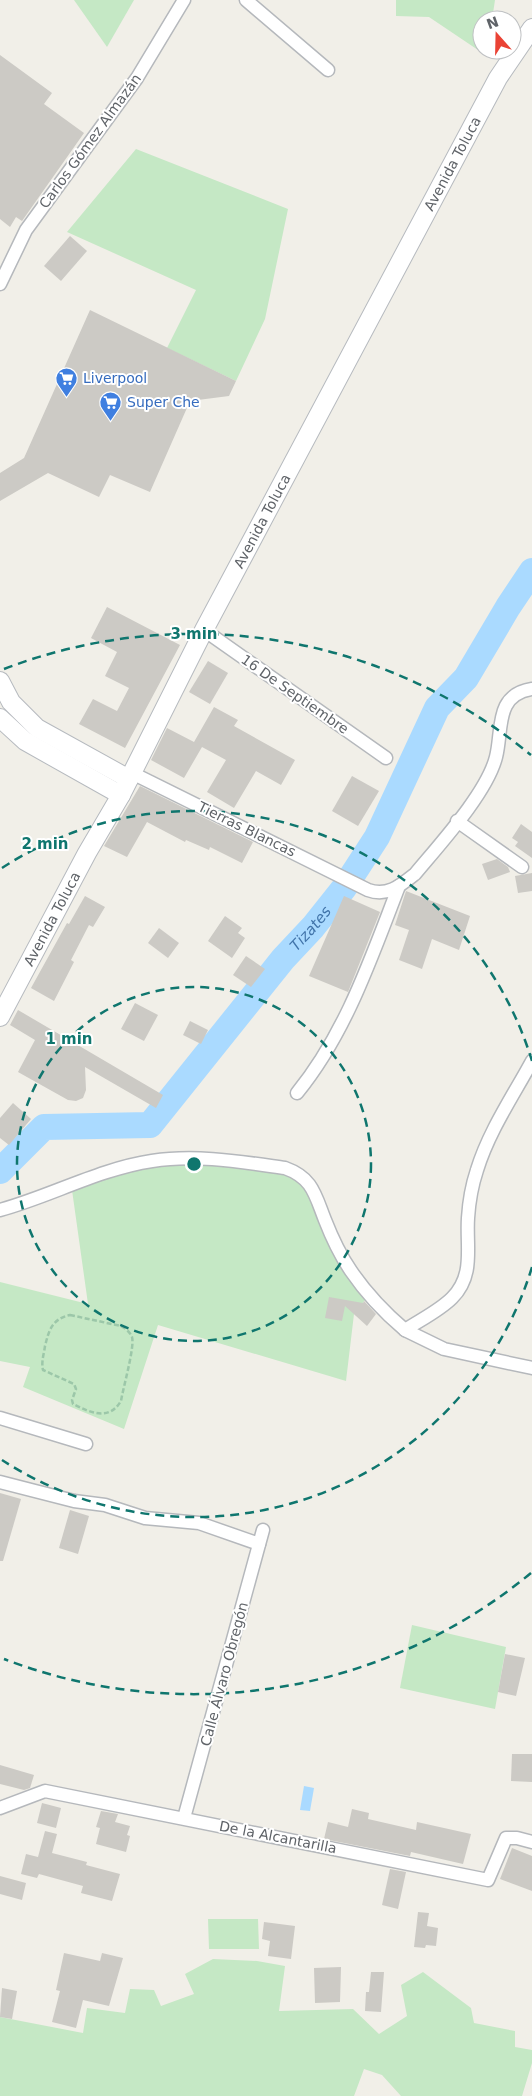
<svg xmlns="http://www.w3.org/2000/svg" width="532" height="2096" font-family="'DejaVu Sans',sans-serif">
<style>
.green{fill:#c5e8c5}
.water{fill:#aadaff}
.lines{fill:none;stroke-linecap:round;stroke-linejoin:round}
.river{stroke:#aadaff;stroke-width:26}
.building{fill:#cccac5}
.street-casing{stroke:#b5b8bc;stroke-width:15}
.secondary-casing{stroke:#b6babf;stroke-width:20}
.path{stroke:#9cc7a9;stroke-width:2.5;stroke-dasharray:5 2.5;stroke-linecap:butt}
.street{stroke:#fff;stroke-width:12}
.secondary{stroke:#fff;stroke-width:18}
.ring{fill:none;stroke:#0f766e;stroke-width:2.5;stroke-dasharray:9 6}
.labels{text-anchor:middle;stroke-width:4;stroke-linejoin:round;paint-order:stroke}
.street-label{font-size:14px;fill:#5f6368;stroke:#fff}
.shop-label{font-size:14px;fill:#366cbe;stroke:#fff;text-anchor:start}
.water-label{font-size:15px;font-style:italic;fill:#4174aa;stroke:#fff}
.centre{fill:#0f766e;stroke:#fff;stroke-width:2.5}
.ring-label{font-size:15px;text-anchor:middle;font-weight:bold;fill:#0f766e;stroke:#fff;stroke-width:4;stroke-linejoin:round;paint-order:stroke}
</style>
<rect width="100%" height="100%" fill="#f1efe8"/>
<g class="green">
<path d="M74,0h60l-27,47z"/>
<path d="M396,0h99l-3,20h-10v30h6l-1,6 -58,-39 -33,-1z"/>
<path d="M136,149l152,60 -23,110 -29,62 -69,-33 29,-58 -129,-58z"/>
<path d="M216,1164l67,9 8,2 12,10 32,71 30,44 -11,14 -8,67 -188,-56 -34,104 -101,-42 7,-20 -30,-6v-79l88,22 -16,-114 81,-25z"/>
<path d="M412,1625l94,22 -11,62 -95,-21z"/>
<path d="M208,1919h50l1,30h-50z"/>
<path d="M213,1959l44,2 28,5 -6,45 74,-2 26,25 28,-18 -6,-31 22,-13 48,36 3,15 41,8v16l17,3v13l-10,33h-121l-19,-21 -18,-6 -10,27h-354v-79l83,16 4,-25 38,5 5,-24 24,1 7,16 33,-12 -9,-20z"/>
</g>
<path class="water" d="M304,1786l10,2 -4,23 -10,-1z"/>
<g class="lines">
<path class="river" id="s1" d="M0,1171l44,-44 106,-2 133,-166 30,-32 31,-39 33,-51 60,-129 29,-30 42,-71 24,-36"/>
</g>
<g class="building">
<path d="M0,55l52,38 -8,11 40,29 -62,88 -6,-4 -6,10 -10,-8z"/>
<path d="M70,236l17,15 -26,30 -17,-15z"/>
<path d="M90,310l146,71 -7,15 -39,5 -40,91 -40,-17 -11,22 -51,-24 -48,28v-28l24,-15z"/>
<path d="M107,607l73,38 -55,103 -46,-24 14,-25 24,12 12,-23 -24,-12 12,-24 -26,-14z"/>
<path d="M208,661l20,12 -18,31 -21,-12z"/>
<path d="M214,707l24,13 -4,6 61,34 -14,25 -25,-14 -22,37 -27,-16 19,-32 -24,-13 -18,31 -33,-18 16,-32 27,14z"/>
<path d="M352,776l27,15 -21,35 -26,-15z"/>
<path d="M140,786l113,56 -11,21 -32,-16 -1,3 -23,-10 -1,2 -38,-20 -20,35 -23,-11z"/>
<path d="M521,824l11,8v26l-17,-12 3,-4 -6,-4z"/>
<path d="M497,859l11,8 2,5 -22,8 -6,-16z"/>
<path d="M532,873v18l-14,2 -3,-17z"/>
<path d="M406,891l64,25 -11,34 -27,-11 -10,30 -23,-9 10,-30 -14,-5z"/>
<path d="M85,896l20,11 -12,20 -4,-2 -18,35 3,2 -20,39 -23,-13 36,-65 2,1z"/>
<path d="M344,896l36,16 -32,80 -39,-16z"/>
<path d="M225,916l17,12 -4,5 7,5 -13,20 -24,-17z"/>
<path d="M159,928l20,15 -11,15 -20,-15z"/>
<path d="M246,956l19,13 -14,18 -18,-12z"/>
<path d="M135,1003l23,12 -14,26 -23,-12z"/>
<path d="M18,1010l145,85 -7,13 -71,-41 1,23 -3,8 -7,3 -8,-1 -50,-28 17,-32 -25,-15z"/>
<path d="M190,1021l18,9 -7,14 -18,-9z"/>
<path d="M13,1103l18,16 -22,26 -9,-7v-20z"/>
<path d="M329,1297l34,6 1,-2 12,13 -9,12 -22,-20 -3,15 -17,-3z"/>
<path d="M0,1493l21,6 -18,62h-3z"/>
<path d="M70,1510l19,6 -11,38 -19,-6z"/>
<path d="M505,1654l20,4 -9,38 -18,-4z"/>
<path d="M512,1754h20v28l-21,-1z"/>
<path d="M0,1765l34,10 -4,13 -6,2 -24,-6z"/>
<path d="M42,1803l19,5 -5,20 -19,-5z"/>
<path d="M352,1809l17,4 -1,6 48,11 1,-8 54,12 -8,30 -52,-12 -1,4 -86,-17 4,-17 20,5z"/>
<path d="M101,1811l17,3 -3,8 15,4 -3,9 3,1 -4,16 -30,-8 4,-16 -4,-1z"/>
<path d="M45,1831l12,3 -5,19 35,9 -1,3 34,9 -8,27 -31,-8 2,-7 -44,-12 -2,4 -16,-4 5,-20 12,3z"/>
<path d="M512,1848l20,8v35l-32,-12z"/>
<path d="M390,1869l16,3 -8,37 -16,-4z"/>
<path d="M0,1876l26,7 -4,17 -22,-6z"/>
<path d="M418,1912l11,1 -2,13 11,2 -2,18 -10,-1 -1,3 -11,-1z"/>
<path d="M264,1922l31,4 -4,33 -23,-3 2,-15 -8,-2z"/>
<path d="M64,1953l36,8 2,-8 21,5 -14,48 -26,-6 -7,28 -24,-6 8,-31 -4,-1z"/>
<path d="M341,1967l-1,35 -25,1 -1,-35z"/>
<path d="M371,1972h13l-3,40 -16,-1 1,-19h3z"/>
<path d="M2,1988l15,3 -5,28 -12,-2z"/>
</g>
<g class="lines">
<defs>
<g id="street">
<path d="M246,0l82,70"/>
<path d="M0,284l26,-54 111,-152 47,-78"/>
<path d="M204,630l182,128"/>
<path d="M132,773l236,117c19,7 32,-4 47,-16 24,-29 72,-81 81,-117 7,-27 -2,-62 36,-68"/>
<path d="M457,821l65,46"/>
<path d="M297,1093c49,-60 74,-135 102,-207"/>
<path d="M0,1210c51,-14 99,-41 152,-49 44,-7 90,1 133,7 28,10 30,27 40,52 7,18 15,35 26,51 15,22 34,42 54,59 15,-10 34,-19 47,-32 23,-23 14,-51 16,-80 1,-16 4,-33 9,-48 12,-39 36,-74 55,-109"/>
<path d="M405,1330l39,19 88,19"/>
<path d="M0,1418l86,26"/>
<path d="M0,1482l74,19 31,4 40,13 54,5 60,21"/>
<path d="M0,1808l45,-17 443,89 18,-42h11l15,4"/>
<path d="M184,1818l79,-288"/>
</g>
<g id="secondary">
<path d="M0,681l11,21 26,26 92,51"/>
<path d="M0,718l25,23 96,54"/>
<path id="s2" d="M0,1017l87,-164 34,-58 83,-165 294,-552 34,-50"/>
</g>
</defs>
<use href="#street" class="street-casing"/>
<use href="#secondary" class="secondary-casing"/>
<path class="path" d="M70,1315l51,11c4,2 9,6 11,11 3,10 -9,51 -11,64 -12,20 -30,12 -48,3l-1,-4 4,-11 -2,-5 -31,-14c-2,-8 1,-16 2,-24 4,-16 7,-27 25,-31z"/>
<use href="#street" class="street"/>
<use href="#secondary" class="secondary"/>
</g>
<g class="ring">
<circle cx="194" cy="1164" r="177"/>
<path d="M532 1267A353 353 0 0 1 2 1460M2 868A353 353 0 0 1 532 1061"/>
<path d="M531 1573A530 530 0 0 1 4 1659M4 669A530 530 0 0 1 531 755"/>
</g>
<defs>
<symbol id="supermarket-pin" viewBox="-11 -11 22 30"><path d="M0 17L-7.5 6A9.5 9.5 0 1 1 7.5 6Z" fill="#3f7fe0" stroke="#fff"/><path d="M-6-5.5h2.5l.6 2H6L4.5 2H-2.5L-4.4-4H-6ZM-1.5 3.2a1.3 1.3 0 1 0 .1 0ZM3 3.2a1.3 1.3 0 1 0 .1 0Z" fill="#fff"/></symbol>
</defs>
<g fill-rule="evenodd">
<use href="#supermarket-pin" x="54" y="366" width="25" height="34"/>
<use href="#supermarket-pin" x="98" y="390" width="25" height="34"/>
</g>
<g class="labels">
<g class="street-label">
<text transform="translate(90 141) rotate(-54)" y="5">Carlos Gómez Almazán</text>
<text dy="5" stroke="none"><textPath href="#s2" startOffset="966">Avenida Toluca</textPath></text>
<text dy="5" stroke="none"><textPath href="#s2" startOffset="561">Avenida Toluca</textPath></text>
<text transform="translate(295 694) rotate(35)" y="5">16 De Septiembre</text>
<text transform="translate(247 829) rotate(26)" y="5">Tierras Blancas</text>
<text dy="5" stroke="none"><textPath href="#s2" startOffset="111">Avenida Toluca</textPath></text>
<text transform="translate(224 1674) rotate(-75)" y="5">Calle Álvaro Obregón</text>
<text transform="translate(278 1837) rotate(11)" y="5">De la Alcantarilla</text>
</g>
<g class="shop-label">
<text x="83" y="383">Liverpool</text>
<text x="127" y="407">Super Che</text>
</g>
<g class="water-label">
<text dy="5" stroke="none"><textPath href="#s1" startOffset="422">Tizates</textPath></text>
</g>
</g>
<circle cx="194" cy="1164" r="8" class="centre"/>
<g class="ring-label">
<text x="194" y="639">3 min</text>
<text x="45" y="849">2 min</text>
<text x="69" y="1044">1 min</text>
</g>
<g transform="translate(497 35) rotate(340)"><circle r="24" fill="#ffffff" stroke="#bfc1c3"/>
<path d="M0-4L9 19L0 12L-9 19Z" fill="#ea4335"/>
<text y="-8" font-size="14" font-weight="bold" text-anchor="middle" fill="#5f6368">N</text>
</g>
</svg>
